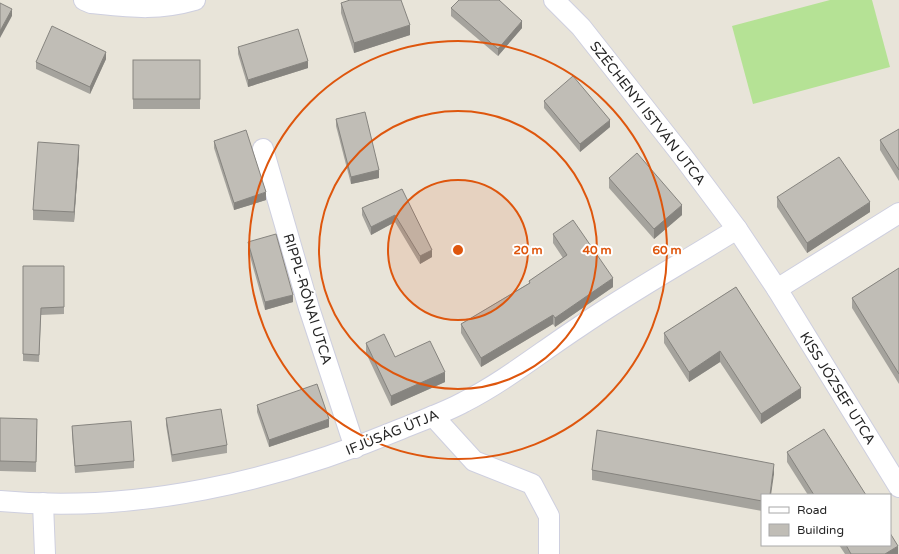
<svg xmlns="http://www.w3.org/2000/svg" width="899" height="554" font-family="'Varela Round',sans-serif">
<style>
.pitch{fill:#b5e295}
.lines{fill:none;stroke-linecap:round;stroke-linejoin:round}
.minor-casing{stroke:#cecfdf;stroke-width:22}
.minor{stroke:#fff;stroke-width:20}
.wall{fill:#a5a39d}
.shaded-wall{fill:#86847f}
.building{fill:#c0bdb6;stroke:#86847f}
.ring{fill:none;stroke:#de560d;stroke-width:2}
.labels{text-anchor:middle;stroke-width:4;stroke-linejoin:round;paint-order:stroke}
.street-label{font-size:14px;fill:#262626;stroke:#fff}
.centre{fill:#de560d;stroke:#fff;stroke-width:2}
.ring-label{font-size:12px;text-anchor:middle;font-weight:bold;fill:#de560d;stroke:#fff;stroke-width:4;stroke-linejoin:round;paint-order:stroke}
</style>
<rect width="100%" height="100%" fill="#e8e4d9"/>
<path class="pitch" d="M830,0h42l18,67 -137,37 -21,-78z"/>
<g class="lines">
<defs>
<g id="minor">
<path d="M84,0l7,3c39,4 66,8 104,-3"/>
<path d="M554,0l27,27 100,127 56,75 40,60 122,198"/>
<path d="M263,149l46,159 46,140"/>
<path d="M777,289l122,-76"/>
<path d="M433,416l41,45 58,23 17,32v38"/>
<path d="M0,501c136,13 276,-20 401,-72 21,-9 43,-16 63,-27 41,-21 77,-50 115,-75 51,-35 105,-65 158,-98"/>
<path d="M43,503l2,51"/>
</g>
</defs>
<use href="#minor" class="minor-casing"/>
<use href="#minor" class="minor"/>
</g>
<g class="wall">
<path d="M341,3l69,32 -56,18 -13,-40z"/>
<path d="M451,8l71,20 -24,28 -47,-40z"/>
<path d="M238,47l70,21 -60,19 -10,-33z"/>
<path d="M106,59l-16,35 -54,-25v-7z"/>
<rect x="133" y="60" width="67" height="49"/>
<path d="M544,101l66,26 -30,25 -36,-44z"/>
<path d="M336,119l43,59 -28,6 -15,-58z"/>
<path d="M899,129v52l-19,-31v-10z"/>
<path d="M214,141l52,59 -32,10 -20,-62z"/>
<path d="M79,155l-5,67 -41,-2v-10z"/>
<path d="M609,178l73,37 -28,24 -45,-51z"/>
<path d="M402,189l30,68 -12,7 -25,-42 -24,13 -9,-20v-7z"/>
<path d="M777,197l93,15 -63,41 -30,-46z"/>
<path d="M553,234l60,53 -58,40 -2,-3 -72,43 -20,-34v-9l68,-41v-2l34,-23 -10,-15z"/>
<path d="M248,242l45,60 -28,8 -17,-61z"/>
<path d="M23,266h41v48l-23,1 -2,47 -16,-1z"/>
<path d="M899,268v116l-47,-76v-10z"/>
<path d="M736,287l65,111 -40,26 -41,-62 -31,20 -25,-39v-10z"/>
<path d="M366,343l29,14 50,25 -54,24 -25,-53z"/>
<path d="M257,405l72,22 -60,20 -12,-35z"/>
<path d="M0,418l37,11 -1,43 -36,-1z"/>
<path d="M166,418l61,27v8l-55,9 -6,-37z"/>
<path d="M72,426l62,35v7l-59,5 -3,-39z"/>
<path d="M787,452l79,43h-58l-21,-33z"/>
<path d="M592,470l182,4 -12,21v16l-170,-31z"/>
<path d="M839,545h51l8,9h-53z"/>
</g>
<g class="shaded-wall">
<path d="M12,9v7l-12,22v-7z"/>
<path d="M522,21v7l-24,28v-7z"/>
<path d="M410,25v10l-56,18v-10z"/>
<path d="M106,52v7l-16,35v-7z"/>
<path d="M308,61v7l-60,19v-7z"/>
<path d="M610,120v7l-30,25v-8z"/>
<path d="M79,145v10l-5,67v-10z"/>
<path d="M379,170v8l-28,6v-7z"/>
<path d="M266,192v8l-32,10v-7z"/>
<path d="M870,202v10l-63,41v-10z"/>
<path d="M682,205v10l-28,24v-10z"/>
<path d="M395,215v7l-24,13v-8z"/>
<path d="M432,250v7l-12,7v-8z"/>
<path d="M613,278v9l-58,40v-9z"/>
<path d="M293,295v7l-28,8v-8z"/>
<path d="M553,315v9l-72,43v-9z"/>
<path d="M720,351v11l-31,20v-10z"/>
<path d="M445,372v10l-54,24v-10z"/>
<path d="M801,388v10l-40,26v-10z"/>
<path d="M329,419v8l-60,20v-7z"/>
<path d="M774,464v10l-3,21h-1z"/>
<path d="M898,546v8h-13z"/>
</g>
<g class="building">
<path d="M350,0h51l9,25 -56,18 -13,-40z"/>
<path d="M459,0h40l23,21 -24,28 -47,-41z"/>
<path d="M0,3l12,6 -12,22z"/>
<path d="M52,26l54,26 -16,35 -54,-25z"/>
<path d="M298,29l10,32 -60,19 -10,-33z"/>
<rect x="133" y="60" width="67" height="39"/>
<path d="M573,76l37,44 -30,24 -36,-43z"/>
<path d="M365,112l14,58 -28,7 -15,-58z"/>
<path d="M899,129v41l-19,-30z"/>
<path d="M246,130l20,62 -32,11 -20,-62z"/>
<path d="M38,142l41,3 -5,67 -41,-2z"/>
<path d="M637,153l45,52 -28,24 -45,-51z"/>
<path d="M839,157l31,45 -63,41 -30,-46z"/>
<path d="M402,189l30,61 -12,6 -25,-41 -24,12 -9,-19z"/>
<path d="M573,220l40,58 -58,40 -2,-3 -72,43 -20,-34 69,-41 -1,-2 38,-26 -14,-21z"/>
<path d="M276,234l17,61 -28,7 -17,-60z"/>
<path d="M23,266h41v41l-23,1 -2,47 -16,-1z"/>
<path d="M899,268v106l-47,-76z"/>
<path d="M736,287l65,101 -40,26 -41,-63 -31,21 -25,-39z"/>
<path d="M384,334l11,23 35,-16 15,31 -54,24 -25,-53z"/>
<path d="M317,384l12,35 -60,21 -12,-35z"/>
<path d="M221,409l6,36 -55,10 -6,-37z"/>
<path d="M0,418l37,1 -1,43 -36,-1z"/>
<path d="M131,421l3,40 -59,5 -3,-40z"/>
<path d="M824,429l42,66h-52l-27,-43z"/>
<path d="M597,430l177,34 -4,31h-8v6l-170,-31z"/>
<path d="M890,533l8,13 -13,8h-34l-5,-9h44z"/>
</g>
<circle cx="458" cy="250" r="70" fill="#de560d" fill-opacity=".12"/>
<g class="ring">
<circle cx="458" cy="250" r="70"/>
<circle cx="458" cy="250" r="139"/>
<circle cx="458" cy="250" r="209"/>
</g>
<g class="labels">
<g class="street-label">
<text transform="translate(648 113) rotate(52)" y="5">SZÉCHENYI ISTVÁN UTCA</text>
<text transform="translate(308 299) rotate(73)" y="5">RIPPL-RÓNAI UTCA</text>
<text transform="translate(838 388) rotate(58)" y="5">KISS JÓZSEF UTCA</text>
<text transform="translate(392 432) rotate(-22)" y="5">IFJÚSÁG ÚTJA</text>
</g>
</g>
<circle cx="458" cy="250" r="6" class="centre"/>
<g class="ring-label">
<text x="528" y="254">20 m</text>
<text x="597" y="254">40 m</text>
<text x="667" y="254">60 m</text>
</g>
<rect x="761" y="494" width="130" height="52" fill="#ffffff" stroke="#a8a8a8"/>
<rect x="769" y="507" width="20" height="6" fill="#ffffff" stroke="#a8a8a8"/>
<text x="797" y="514" font-size="12" fill="#262626">Road</text>
<rect x="769" y="524" width="20" height="12" fill="#c0bdb6" stroke="#a8a8a8"/>
<text x="797" y="534" font-size="12" fill="#262626">Building</text>
</svg>
